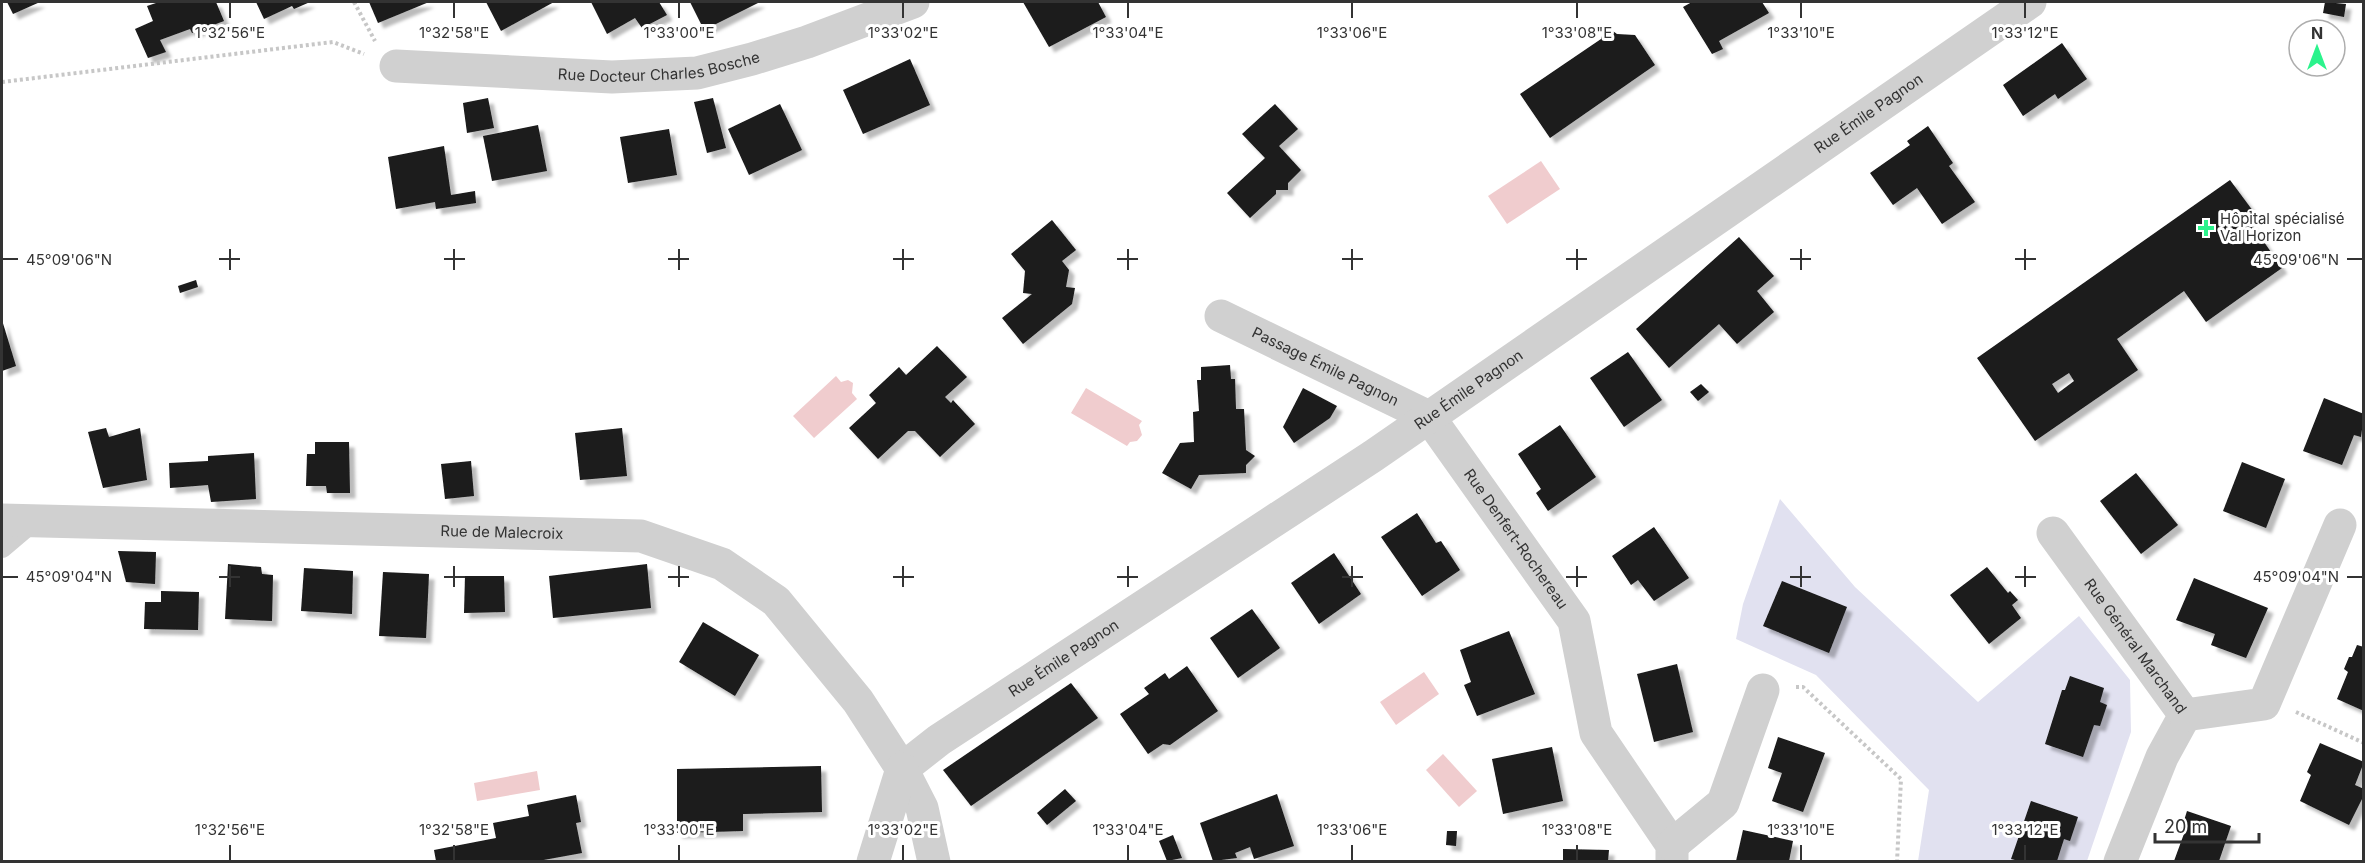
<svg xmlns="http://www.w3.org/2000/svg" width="2365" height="863" font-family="Inter,sans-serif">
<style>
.green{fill:#e1e1f0}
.water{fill:#f0ccce}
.building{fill:#1a1a1a;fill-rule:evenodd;filter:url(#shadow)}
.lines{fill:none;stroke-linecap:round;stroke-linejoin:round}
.path{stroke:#c7c7c7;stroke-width:4;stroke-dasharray:3 3;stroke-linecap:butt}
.lane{stroke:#d0d0d0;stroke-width:20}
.street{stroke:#d0d0d0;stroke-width:33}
.ticks{fill:none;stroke:#333;stroke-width:2}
.poi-dot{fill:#2bf38c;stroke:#fff;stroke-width:2}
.labels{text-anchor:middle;stroke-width:6;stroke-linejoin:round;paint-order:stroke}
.street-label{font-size:15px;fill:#333;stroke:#fff}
.poi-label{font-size:15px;fill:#333;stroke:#fff;text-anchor:start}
.ticks-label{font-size:15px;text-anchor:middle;fill:#333;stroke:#fff;stroke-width:6;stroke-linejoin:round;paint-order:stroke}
</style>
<defs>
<filter id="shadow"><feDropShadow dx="5.5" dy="5.5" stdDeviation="1.5" flood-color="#0004"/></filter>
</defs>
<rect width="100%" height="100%" fill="#fff"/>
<path class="green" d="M1780,499l75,88 123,115 101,-86 51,64 1,52 -44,129h-169l11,-71 -113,-115 -80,-36 7,-35z"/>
<g class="water">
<path d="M1541,161l19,28 -53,35 -19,-28z"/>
<path d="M836,376l5,6 7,-2 5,3 -1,10 5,6 -43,39 -21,-22z"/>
<path d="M1086,388l56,33 -3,4 3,10 -5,6 -7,1 -3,4 -56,-33z"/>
<path d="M1424,672l15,22 -43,31 -16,-23z"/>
<path d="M1443,754l34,37 -18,16 -33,-37z"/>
<path d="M537,771l3,19 -63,11 -3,-18z"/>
</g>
<g class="building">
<path d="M7,2h33l-27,12z"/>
<path d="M159,2h57l8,19 -32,12 -2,-4 -30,11 6,12 -18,6 -13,-29 18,-8 -6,-15z"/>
<path d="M256,2h54l-16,7 -2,-3 -28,13z"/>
<path d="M369,2h60l-51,21z"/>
<path d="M486,2h68l-53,29z"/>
<path d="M591,2h68l8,13 -25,13 -7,-10 -28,16z"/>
<path d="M690,2h70l-56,28z"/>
<path d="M1023,2h75l8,15 -57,30z"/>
<path d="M1692,2h70l7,11 -50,28 4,8 -11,5 -29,-47z"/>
<path d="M2325,2l21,2 -2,13 -21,-4z"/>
<path d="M1610,29l7,5 18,1 20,30 -105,73 -30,-44 81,-55 2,-6z"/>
<path d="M2062,43l25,36 -29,20 -3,-5 -32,22 -20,-31z"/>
<path d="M910,59l20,46 -67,29 -20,-44z"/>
<path d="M488,98l6,30 -27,5 -4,-30z"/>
<path d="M713,98l13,50 -19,5 -13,-51z"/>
<path d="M780,104l22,46 -53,25 -21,-46z"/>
<path d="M1275,104l23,25 -19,17 22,24 -13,13v7h-12v4l-26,24 -23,-25 38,-35 -23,-24z"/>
<path d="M538,125l9,46 -55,10 -9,-45z"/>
<path d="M1928,126l25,37 -4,3 26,36 -33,22 -25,-36 -24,17 -23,-32 40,-28 -3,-4z"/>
<path d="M669,129l8,46 -49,8 -8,-46z"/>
<path d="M444,146l7,49 24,-4 1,12 -40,6 -1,-7 -39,7 -8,-52z"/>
<path d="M2230,180l23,31 -7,5 36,52 -76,54 -22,-31 -67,48 21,31 -103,71 -58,-83zM2069,373l5,8 -16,12 -6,-9z"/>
<path d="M1052,220l24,30 -14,11 7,9 -3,17 9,1 -3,16 -49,40 -21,-26 30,-24 -9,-1 2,-22 -14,-17z"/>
<path d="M1739,237l35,39 -17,15 17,21 -37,32 -18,-20 -50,44 -33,-39z"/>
<path d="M196,280l2,7 -18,6 -2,-7z"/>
<path d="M2,320l14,46 -14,5z"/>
<path d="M937,346l30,31 -22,20 6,6 2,-3 22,24 -35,33 -25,-26h-7l-30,28 -29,-31 27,-25 -7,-8 30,-28 7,8z"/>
<path d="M1628,352l34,48 -38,27 -34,-49z"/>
<path d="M1230,365l1,14h4l1,30h8l2,41 9,6 -9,9v8l-47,2 -8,14 -29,-16 18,-30 14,-1 -1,-30 6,-1 -2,-31h4v-13z"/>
<path d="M1701,384l8,8 -11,9 -8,-9z"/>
<path d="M1303,388l34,18 -7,12 -36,25 -11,-16z"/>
<path d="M2324,398l40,16 -3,23 -7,-2 -12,30 -39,-14z"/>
<path d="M1560,425l36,52 -48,34 -12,-18 5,-4 -23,-35z"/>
<path d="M106,428l3,9 31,-9 7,52 -44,8 -15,-56z"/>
<path d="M622,428l5,48 -47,4 -5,-47z"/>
<path d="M315,442h34l1,51h-23l-1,-7h-20l1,-32h8z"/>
<path d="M254,453l2,46 -45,3 -3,-17 -38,3 -1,-25 39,-2v-5z"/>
<path d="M471,461l3,35 -29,3 -4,-35z"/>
<path d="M2242,462l43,17 -19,49 -43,-17z"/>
<path d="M2136,473l42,52 -37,29 -41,-53z"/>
<path d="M1417,513l19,30 5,-2 19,29 -38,26 -41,-59z"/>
<path d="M1654,527l35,51 -35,23 -16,-21 -7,5 -19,-29z"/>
<path d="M118,551l38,1 -1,32 -29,-2z"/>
<path d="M1334,553l27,41 -42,30 -28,-41z"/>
<path d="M228,564l33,3 1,7 11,1 -1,46 -47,-2z"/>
<path d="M647,564l4,44 -98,10 -4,-42z"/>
<path d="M1987,567l21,26 2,-2 8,9 -6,5 9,13 -32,26 -39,-49z"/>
<path d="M304,568l49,3 -1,43 -51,-3z"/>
<path d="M383,572l46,2 -3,64 -47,-2z"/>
<path d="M465,576h39l1,36 -41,1z"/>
<path d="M2194,578l74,30 -22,50 -35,-13 4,-11 -39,-14z"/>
<path d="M1782,581l65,26 -18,46 -66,-27z"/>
<path d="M161,591l38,1 -1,38 -54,-1 1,-27h16z"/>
<path d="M1252,609l28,39 -42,30 -28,-40z"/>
<path d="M703,622l56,33 -24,41 -56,-34z"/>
<path d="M1509,631l26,63 -58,22 -13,-31 7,-3 -11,-32z"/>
<path d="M2357,645l7,2v64l-27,-12 11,-27 -4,-3 5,-12h3z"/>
<path d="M1677,664l16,68 -39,10 -17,-68z"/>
<path d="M1187,666l31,45 -48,34 -7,-1 -15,10 -28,-40 29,-20 -5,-6 21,-15 4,6z"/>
<path d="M2070,676l34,12 -4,14 7,3 -7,21 -6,-1 -11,32 -38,-13 17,-54h3z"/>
<path d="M1071,683l27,35 -127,88 -28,-36z"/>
<path d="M1778,737l47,16 -22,59 -31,-11 10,-28 -14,-5z"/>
<path d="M2320,743l44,19 -9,23 9,4v6l-15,30 -49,-24 11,-26 -4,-3z"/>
<path d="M1552,747l11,54 -60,13 -11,-55z"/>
<path d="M821,766l1,46 -79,2v17l-66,2v-64z"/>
<path d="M1065,789l11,12 -29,24 -10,-12z"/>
<path d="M1277,794l17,52 -40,13 -4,-12 -15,6 2,5 -24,3 -13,-38z"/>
<path d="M576,795l5,27 -5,1 6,30 -44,8h-102l-2,-11 62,-12 -3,-15 36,-7 -2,-11z"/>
<path d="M2031,801l47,16 -8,24 -6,-2 -7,22h-38l-8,-2z"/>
<path d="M2187,811l44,15 -12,35h-45l11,-30 -4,-1z"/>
<path d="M1743,830l50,11 -4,20h-53z"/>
<path d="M1447,831h10l-1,15 -10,-1z"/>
<path d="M1173,835l9,23 -15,3 -8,-20z"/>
<path d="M1563,849l46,1 -1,11h-45z"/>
</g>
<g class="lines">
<g class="path">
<path d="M354,2l21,39"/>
<path d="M2,82l331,-40 31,12"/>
<path d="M1796,687h7l98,92 -4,83"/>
<path d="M2296,712l68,31"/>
</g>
<path class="lane" d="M2,548l33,-28"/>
<g class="street">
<path id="s1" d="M396,66l216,11 85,-4 55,-14 55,-17 106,-40"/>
<path id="s2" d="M1221,316l208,101 145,204 22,112 76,112v17"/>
<path id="s3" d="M2,520l639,16 81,28 54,37 82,100 44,68 20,39 12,54"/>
<path id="s4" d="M2053,533l132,182 -23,42 -42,105"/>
<path d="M2185,715l79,-11 76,-179"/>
<path id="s5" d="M902,769l37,-29 434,-284 657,-454"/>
<path d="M1672,845l51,-42 40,-113"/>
<path d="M873,862l29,-93"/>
</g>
</g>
<path class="ticks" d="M230,3v15M454,3v15M679,3v15M903,3v15M1128,3v15M1352,3v15M1577,3v15M1801,3v15M2025,3v15M230,249v21M454,249v21M679,249v21M903,249v21M1128,249v21M1352,249v21M1577,249v21M1801,249v21M2025,249v21M3,259h15M219,259h21M444,259h21M668,259h21M893,259h21M1117,259h21M1342,259h21M1566,259h21M1790,259h21M2015,259h21M2347,259h15M230,566v21M454,566v21M679,566v21M903,566v21M1128,566v21M1352,566v21M1577,566v21M1801,566v21M2025,566v21M3,577h15M219,577h21M444,577h21M668,577h21M893,577h21M1117,577h21M1342,577h21M1566,577h21M1790,577h21M2015,577h21M2347,577h15M230,845v15M454,845v15M679,845v15M903,845v15M1128,845v15M1352,845v15M1577,845v15M1801,845v15M2025,845v15"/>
<path class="poi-dot" d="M2203 219h6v6h6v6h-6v6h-6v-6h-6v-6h6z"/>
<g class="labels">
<g class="street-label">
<text dy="5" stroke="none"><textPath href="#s1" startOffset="264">Rue Docteur Charles Bosche</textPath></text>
<text dy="5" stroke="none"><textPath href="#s5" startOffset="1168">Rue Émile Pagnon</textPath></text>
<text dy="5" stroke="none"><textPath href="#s2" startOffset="116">Passage Émile Pagnon</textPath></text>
<text dy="5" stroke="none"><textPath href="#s5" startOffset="682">Rue Émile Pagnon</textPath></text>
<text dy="5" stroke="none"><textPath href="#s3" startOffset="500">Rue de Malecroix</textPath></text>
<text dy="5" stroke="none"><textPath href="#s2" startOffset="381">Rue Denfert-Rochereau</textPath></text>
<text dy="5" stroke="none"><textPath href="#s4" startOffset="140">Rue Général Marchand</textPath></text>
<text dy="5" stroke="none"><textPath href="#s5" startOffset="196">Rue Émile Pagnon</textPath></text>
</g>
<g class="poi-label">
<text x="2220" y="224">Hôpital spécialisé<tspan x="2220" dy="17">Val Horizon</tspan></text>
</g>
</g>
<g class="ticks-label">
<text x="230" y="38">1°32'56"E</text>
<text x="454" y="38">1°32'58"E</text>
<text x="679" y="38">1°33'00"E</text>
<text x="903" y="38">1°33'02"E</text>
<text x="1128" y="38">1°33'04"E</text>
<text x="1352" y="38">1°33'06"E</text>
<text x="1577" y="38">1°33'08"E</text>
<text x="1801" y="38">1°33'10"E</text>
<text x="2025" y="38">1°33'12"E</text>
<text x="69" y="265">45°09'06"N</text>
<text x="2296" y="265">45°09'06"N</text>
<text x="69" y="582">45°09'04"N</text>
<text x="2296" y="582">45°09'04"N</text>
<text x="230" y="835">1°32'56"E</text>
<text x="454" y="835">1°32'58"E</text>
<text x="679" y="835">1°33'00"E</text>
<text x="903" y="835">1°33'02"E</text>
<text x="1128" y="835">1°33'04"E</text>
<text x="1352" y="835">1°33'06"E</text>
<text x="1577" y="835">1°33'08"E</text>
<text x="1801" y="835">1°33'10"E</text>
<text x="2025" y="835">1°33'12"E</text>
</g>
<rect width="2365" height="863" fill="none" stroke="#333333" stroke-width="6"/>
<g transform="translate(2317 48)"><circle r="28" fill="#ffffff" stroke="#adadad" stroke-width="1.5"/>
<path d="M0-4.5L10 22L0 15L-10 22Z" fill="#2bf38c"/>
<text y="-9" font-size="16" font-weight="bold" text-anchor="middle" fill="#333333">N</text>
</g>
<path d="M2155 833v9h104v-9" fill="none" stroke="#333333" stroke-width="3"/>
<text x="2164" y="833" font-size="18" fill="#333333" stroke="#ffffff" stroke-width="4.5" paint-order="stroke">20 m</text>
</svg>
